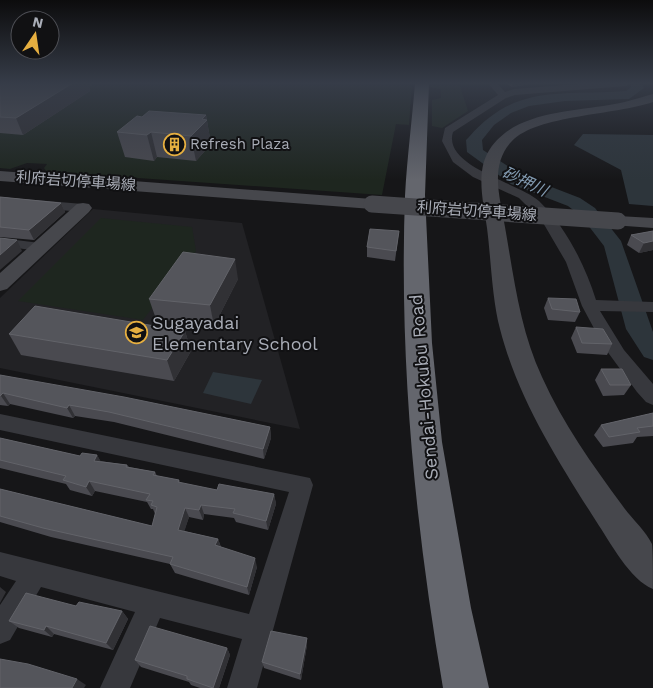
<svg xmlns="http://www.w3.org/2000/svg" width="653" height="688" font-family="'Work Sans','Noto Sans JP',sans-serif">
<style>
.built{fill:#222225}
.green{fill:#1e261f}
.water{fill:#2d353b}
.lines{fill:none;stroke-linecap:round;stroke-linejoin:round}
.river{fill:#2d353b;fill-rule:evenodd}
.street{fill:#37383d;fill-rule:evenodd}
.secondary{fill:#46474c;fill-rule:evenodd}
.highway{fill:#64666d;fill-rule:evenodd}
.secondary-bridge{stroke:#46474c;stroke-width:17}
.wall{fill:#4a4a50}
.shaded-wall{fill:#313135}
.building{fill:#54555b;stroke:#626369}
.labels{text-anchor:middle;stroke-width:4;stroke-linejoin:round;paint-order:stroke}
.far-poi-label{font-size:15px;fill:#a9adb7;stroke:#111113;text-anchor:start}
.far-street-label{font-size:15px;fill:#a9adb7;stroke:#111113}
.far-water-label{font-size:16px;font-style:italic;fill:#829ab0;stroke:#111113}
.poi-label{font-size:18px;fill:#a9adb7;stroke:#111113;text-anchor:start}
.street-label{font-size:18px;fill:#a9adb7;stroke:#111113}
</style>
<rect width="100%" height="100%" fill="#161618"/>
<path class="built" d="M93,209l149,14 58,206 -300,-61v-70z"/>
<g class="green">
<path d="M0,83h412l-3,42 -13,-1 -14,71 -330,-23 -6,-1 -2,-3 3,-4 -20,-1 -17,6 -10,-1z"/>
<path d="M428,83h31l9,28 -26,17 -10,-2v-26l9,-2v-9l-12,-2z"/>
<path d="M101,218l91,9 4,24 -53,69 -125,-19z"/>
</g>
<g class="water">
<path d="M583,134l70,1v71l-24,-2 -8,-34 -47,-25z"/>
<path d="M213,372l49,8 -11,24 -48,-11z"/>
</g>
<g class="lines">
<path class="river" d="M630,83h12l2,5 -15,11 -64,2 -36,5 -18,7 -17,12 -12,15 1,10 40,26 57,22 15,10 26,33 32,91v28l-9,-3 -18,-28 -22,-83 -23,-30 -13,-10 -57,-22 -44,-32 -1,-12 3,-3c47,-54 92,-41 157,-46l5,-4z"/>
<g class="street">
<path d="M488,83h9l8,9 9,-3 76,-6h40l-4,3 -111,9 -9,3 -53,34c-11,35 67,51 86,69 27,26 46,64 57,99l57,2v10l-53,-1 24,39 29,34v21l-7,-3 -9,-10 -33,-45 -22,-41 -16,-44 -24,-41 -23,-23 -46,-21 -20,-15 -11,-21 3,-13 53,-33z"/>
<path d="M0,197l83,7 6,4 -6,4 -83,-7z"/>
<path d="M0,238l40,5 7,4 -7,4 -40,-5z"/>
<path d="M0,414l310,64 3,7 -56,203h-30l15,-49 -82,-21 -30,70h-30l35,-76 -94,-25 -31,53 -10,4v-39l16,-24 -16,-5v-24l249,62 40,-122 -289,-62z"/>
</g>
<g class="secondary">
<path d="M653,94v8c-37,13 -116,13 -141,39 -23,24 -12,57 -7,86 9,51 15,103 37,150 21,47 50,87 80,128 9,13 23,25 30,39 1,8 1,35 1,45 -23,-9 -43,-47 -57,-68 -38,-60 -78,-122 -96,-192 -8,-30 -9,-70 -13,-101 -3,-23 -11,-52 0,-74 22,-42 82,-42 122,-49 15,-2 29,-7 44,-11z"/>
<path d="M0,171l372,28 6,1 3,4 -3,4 -6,1 -372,-28z"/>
<path d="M83,203l6,1 3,4 -3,4 -82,77 -7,2v-18l77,-69z"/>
<path d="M618,216l35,2v10l-41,-3 -3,-4 3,-4z"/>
</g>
<path class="highway" d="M415,83h14l-4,112 7,148 10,99 29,166 18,80h-46c-28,-163 -44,-327 -38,-492 2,-38 7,-75 10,-113z"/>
<path class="secondary-bridge" d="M372,204l246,17"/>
</g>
<g class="wall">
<path d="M0,83h92v2l-3,1 1,5 -67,44 -23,-2z"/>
<path d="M505,83h32l-25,4z"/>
<path d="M206,115l5,29 -15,17 -39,-4 -3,4 -29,-4 -8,-25 25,-15z"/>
<path d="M0,197l61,6 4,9 -31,28 -34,-3z"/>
<path d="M399,231l-4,30 -28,-4v-10z"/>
<path d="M653,231v19l-14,3 -12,-8 4,-10z"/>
<path d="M238,279l-24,47 -58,-7 -7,-20z"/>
<path d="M548,298l32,14 -5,10 -27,-2 -4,-12z"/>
<path d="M576,327l36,17 -5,11 -30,-2 -6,-15z"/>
<path d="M185,331l6,20 -17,30 -153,-26 -12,-21z"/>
<path d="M601,369l30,16 -7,10 -21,1 -8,-16z"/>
<path d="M0,375l270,52 1,11 -7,21 -150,-37 -39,-6 -2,2 -63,-14 -2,2 -8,-1z"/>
<path d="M653,413v23l-16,1 -4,6 -30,4 -9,-12 7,-10z"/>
<path d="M0,438l80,18 17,-1 3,6 27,4 2,2 26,5 2,4 22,4 1,3 37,7 57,4 2,10 -8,26 -32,-8 -2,-4 -30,-4 -1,6 -14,-3 -5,14 34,8 3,8 36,20 -8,28 -74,-22 -5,-9 -119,-27 -51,-15v-33l152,37 3,-12 -2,-5h-2l-4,-7 -52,-11 -3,5 -22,-6 -4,-6 -66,-16z"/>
<path d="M76,606l46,5 6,8 -15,31 -59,-16 -2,3 -33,-9 -10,-7z"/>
<path d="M307,638v7l-6,35 -37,-12 -2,-6z"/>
<path d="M227,648l3,7 -11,33h-19l-9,-3 -2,-3 -48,-15 -6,-7z"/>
</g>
<g class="shaded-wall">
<path d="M73,83h19v2l-3,1 1,5 -67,44 -7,-17z"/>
<path d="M513,83h24l-25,4z"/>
<path d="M206,115l5,29 -15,17 -5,-25 11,-17z"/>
<path d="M151,132l6,25 -3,4 -7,-26z"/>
<path d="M61,203l4,9 -31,28 -5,-10z"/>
<path d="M17,240l5,11 -22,19v-15z"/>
<path d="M653,241v9l-14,3 5,-10z"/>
<path d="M235,259l3,20 -24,47 -4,-21z"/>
<path d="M185,331l6,20 -17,30 -7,-21z"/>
<path d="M3,393l7,11 -2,2 -7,-10z"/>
<path d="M69,405l6,11 -2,2 -6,-10z"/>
<path d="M270,427l1,11 -7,21 -1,-10z"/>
<path d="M97,455l6,10 -9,-4z"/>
<path d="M89,481l6,10 -3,5 -6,-9z"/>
<path d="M274,494l2,10 -8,26 -2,-9z"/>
<path d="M201,505l3,9 -1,6 -4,-10z"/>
<path d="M185,508l4,9 -7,22 -4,-9z"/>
<path d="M218,539l3,9 -6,-3z"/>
<path d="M255,558l2,9 -8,28 -2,-8z"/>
<path d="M0,587l6,5 -6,11z"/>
<path d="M122,611l6,8 -15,31 -7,-7z"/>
<path d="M46,626l8,8 -2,3 -8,-7z"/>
<path d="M307,638v7l-6,35 -1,-6z"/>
<path d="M227,648l3,7 -11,33h-6z"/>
<path d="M77,679l9,6 -2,3h-12z"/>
</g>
<g class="building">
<path d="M0,83h73l-57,35 -16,-1z"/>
<path d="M149,111l57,4 -4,4 5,1 -16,16 -40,-4 -4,3 -30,-3 20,-16 5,1z"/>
<path d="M0,197l61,6 -32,27 -29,-3z"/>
<path d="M370,229l29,2 -3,20 -29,-4z"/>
<path d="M653,231v10l-9,2 -13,-8z"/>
<path d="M0,238l17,2 -17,15z"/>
<path d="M183,252l52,7 -25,46 -61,-6z"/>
<path d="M548,298l28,1 4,13 -28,-3z"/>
<path d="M35,306l150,25 -18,29 -158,-26z"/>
<path d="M576,327l27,2 9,15 -30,-1z"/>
<path d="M601,369h21l9,16h-21z"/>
<path d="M0,375l124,22 146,30 -7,22 -154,-37 -40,-7 -2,3 -64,-15 -3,3z"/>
<path d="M653,413v13l-16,2 3,4 -31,5 -8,-12z"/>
<path d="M0,438l80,18 2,-3 15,2 -3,6 33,4 -1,2 29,5 -2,3 26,5 -1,2 39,8 2,-6 55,10 -8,27 -33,-8 2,-4 -34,-4 -2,5 -14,-2 -7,22 40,9 -3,6 40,13 -8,29 -77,-23 3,-7 -130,-29 -43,-12v-27l152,37 5,-19 -6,-2 2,-4 -7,-1 4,-6 -61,-13 -3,6 -23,-7 3,-4 -66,-16z"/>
<path d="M26,593l50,13 3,-4 43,9 -16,32 -60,-17 -2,4 -35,-9z"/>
<path d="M150,626l77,22 -14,40 -26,-9v-3l-52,-16z"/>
<path d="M271,631l36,7 -7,36 -38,-12z"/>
<path d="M0,659l28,5 49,15 -5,9h-72z"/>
</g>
<linearGradient id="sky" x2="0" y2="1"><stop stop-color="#0c0c0d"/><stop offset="0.46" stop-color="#363c48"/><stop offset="1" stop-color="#363c48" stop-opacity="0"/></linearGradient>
<rect width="653" height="180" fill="url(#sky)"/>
<defs>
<symbol id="building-ring" viewBox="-11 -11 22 22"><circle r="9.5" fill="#111113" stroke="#e6af40" stroke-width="1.5"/><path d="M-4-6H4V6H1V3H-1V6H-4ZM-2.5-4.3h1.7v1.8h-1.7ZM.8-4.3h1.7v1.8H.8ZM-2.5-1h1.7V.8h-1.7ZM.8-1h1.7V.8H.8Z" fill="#e6af40"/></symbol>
<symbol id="school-ring" viewBox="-11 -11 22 22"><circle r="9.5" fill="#111113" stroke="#e6af40" stroke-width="1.5"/><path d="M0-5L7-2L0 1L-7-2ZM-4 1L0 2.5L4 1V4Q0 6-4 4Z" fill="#e6af40"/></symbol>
</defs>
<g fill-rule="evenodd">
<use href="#building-ring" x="162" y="132" width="25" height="25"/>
<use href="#school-ring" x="124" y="320" width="25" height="25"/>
</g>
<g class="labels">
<g class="far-poi-label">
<text x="190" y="149">Refresh Plaza</text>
</g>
<g class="far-street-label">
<text transform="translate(76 181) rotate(4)" y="5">利府岩切停車場線</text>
<text transform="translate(477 211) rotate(4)" y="5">利府岩切停車場線</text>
</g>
<g class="far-water-label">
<text transform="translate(525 181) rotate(25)" y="6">砂押川</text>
</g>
<g class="poi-label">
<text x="152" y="329">Sugayadai<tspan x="152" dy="21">Elementary School</tspan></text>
</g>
<g class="street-label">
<text transform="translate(424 387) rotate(-95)" y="6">Sendai-Hokubu Road</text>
</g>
</g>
<g transform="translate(35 35) rotate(13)"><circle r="24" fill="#111113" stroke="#4e4f55"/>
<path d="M0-4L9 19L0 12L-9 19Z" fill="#e6af40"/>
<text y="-8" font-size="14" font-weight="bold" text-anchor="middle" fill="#a9adb7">N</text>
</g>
</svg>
